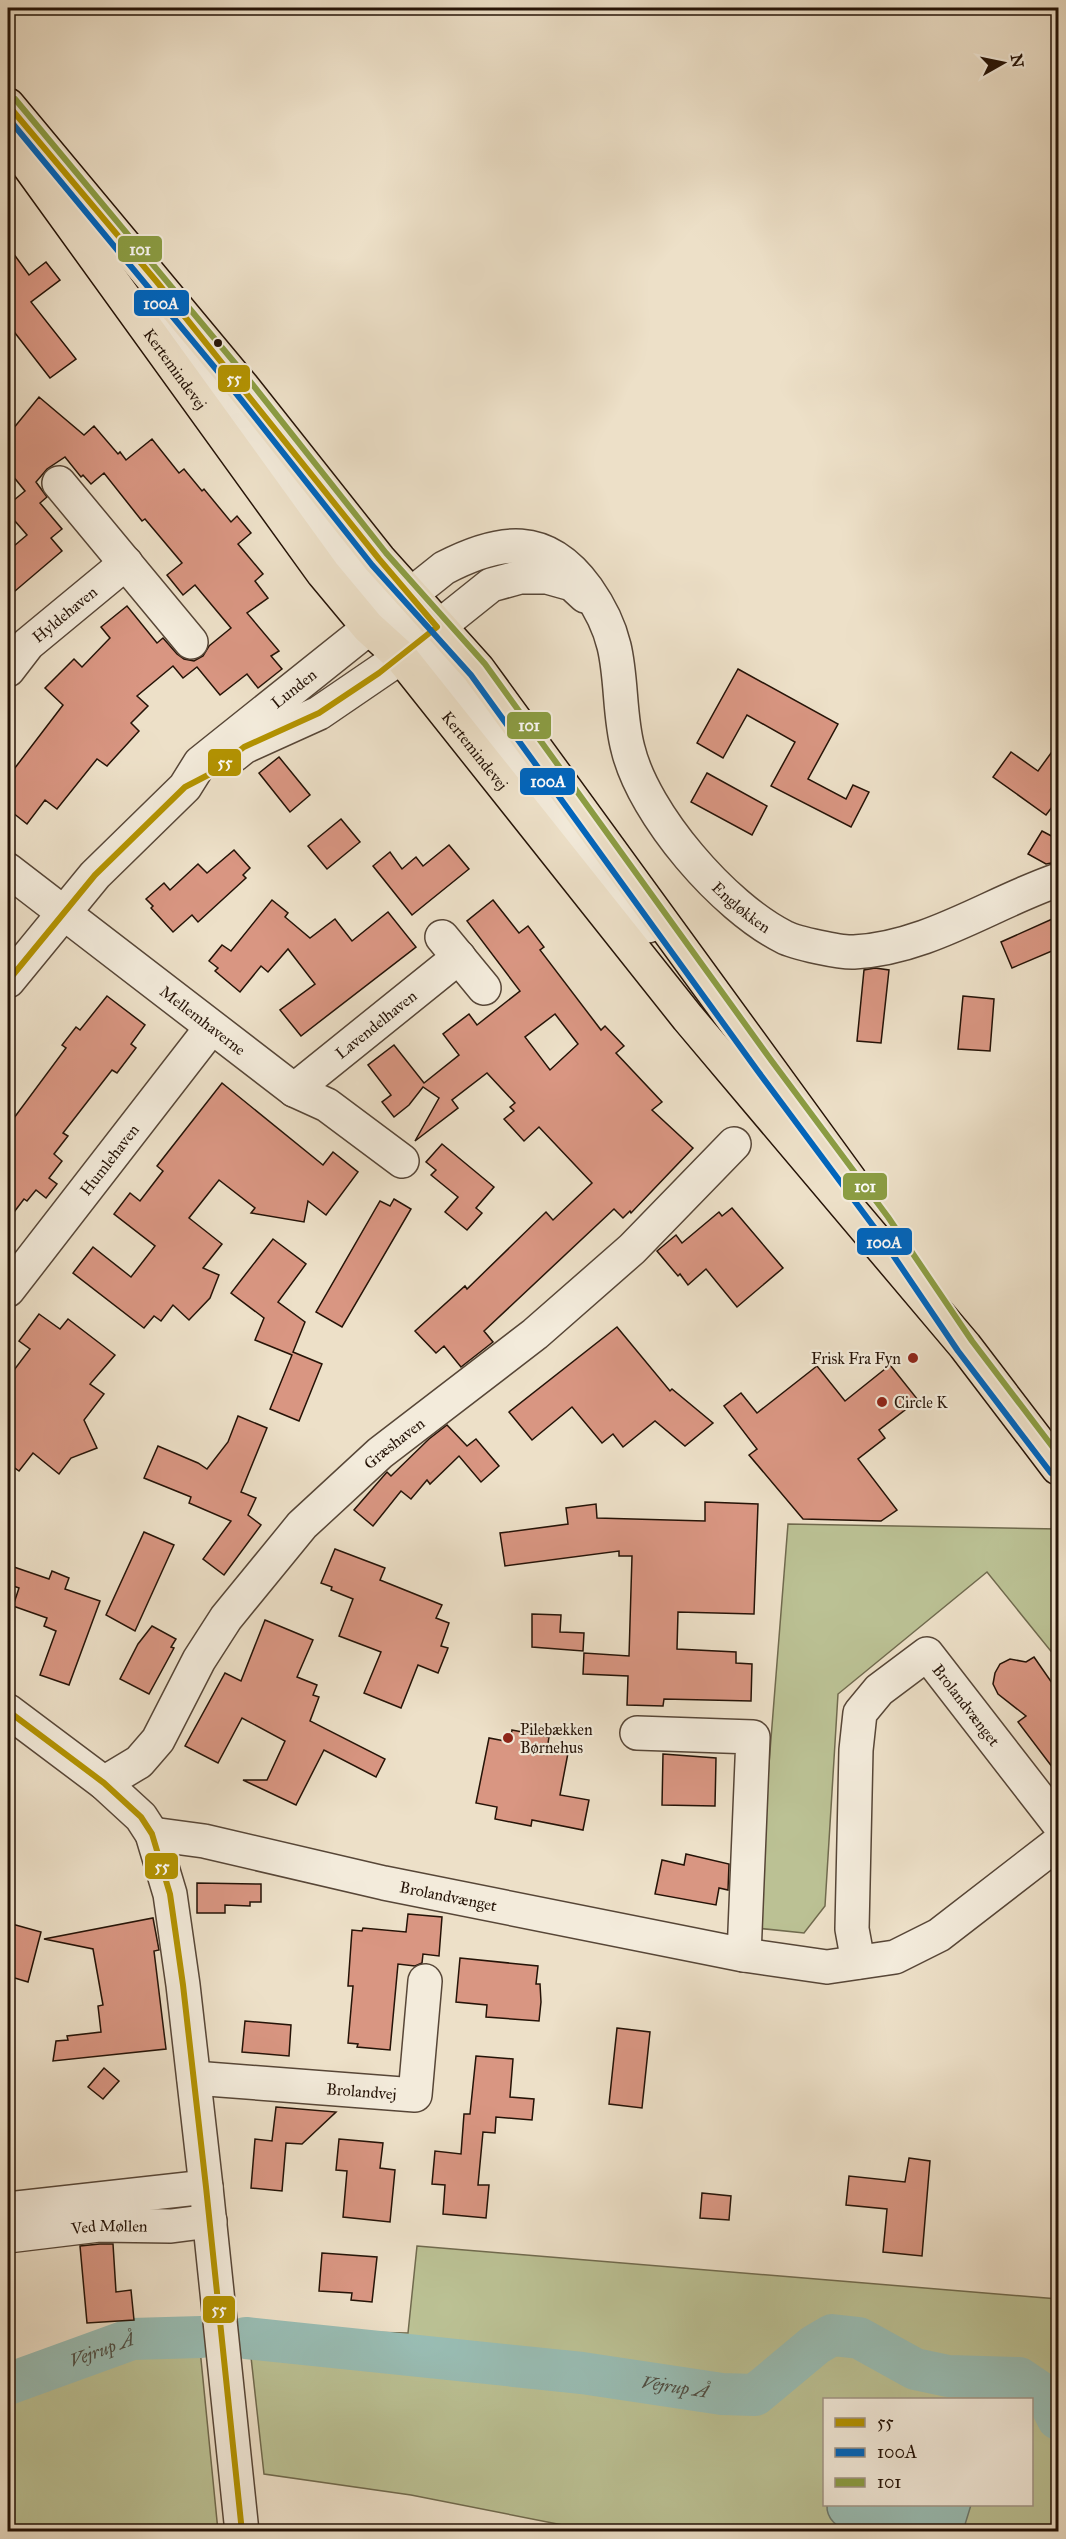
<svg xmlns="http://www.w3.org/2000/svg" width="1066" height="2539" font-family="'IM FELL Great Primer',serif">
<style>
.green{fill:#bbc194;stroke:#706a4e;stroke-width:1.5;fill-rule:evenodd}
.water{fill:#99bdb4;stroke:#6b796f;stroke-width:1.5}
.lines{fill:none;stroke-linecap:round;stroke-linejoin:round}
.river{stroke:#99bdb4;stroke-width:42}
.building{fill:#d99682;stroke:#251307;stroke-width:1.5;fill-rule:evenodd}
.minor-casing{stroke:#574637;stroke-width:36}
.major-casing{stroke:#251307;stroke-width:36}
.minor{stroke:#f3ebdb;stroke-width:33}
.major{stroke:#ede0c8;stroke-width:33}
.bus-1-casing{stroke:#f3ebdb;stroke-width:10}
.bus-2-casing{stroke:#f3ebdb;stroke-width:10}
.bus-3-casing{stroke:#f3ebdb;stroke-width:10}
.bus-1{stroke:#b39301;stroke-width:6}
.bus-2{stroke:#0065bd;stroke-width:6}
.bus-3{stroke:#8b9d43;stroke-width:6}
.bus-dot{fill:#251307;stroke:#f3ebdb;stroke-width:2}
.poi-dot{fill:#8f2418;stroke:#f3ebdb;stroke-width:2}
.labels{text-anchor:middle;stroke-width:4.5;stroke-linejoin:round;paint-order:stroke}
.street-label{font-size:16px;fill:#251307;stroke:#f3ebdb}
.poi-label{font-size:16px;fill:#251307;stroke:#f3ebdb;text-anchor:start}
.water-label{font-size:18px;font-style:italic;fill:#4e4e44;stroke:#f3ebdb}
.line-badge{stroke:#f3ebdb;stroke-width:2}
.badge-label{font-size:16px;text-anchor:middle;font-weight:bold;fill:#fff}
</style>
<rect width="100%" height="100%" fill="#ede0c8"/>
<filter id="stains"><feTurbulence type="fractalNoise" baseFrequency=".00333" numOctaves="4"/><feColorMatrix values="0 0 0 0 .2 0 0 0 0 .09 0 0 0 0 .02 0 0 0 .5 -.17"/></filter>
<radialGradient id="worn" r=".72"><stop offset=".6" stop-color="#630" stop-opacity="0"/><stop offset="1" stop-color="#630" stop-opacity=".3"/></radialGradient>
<g class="green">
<path d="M788,1524l270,5v131l-71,-88 -149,122 -13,212 -21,27 -48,-5z"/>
<path d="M417,2246l641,53v232h-465l-182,-36 -147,-21 -16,-144 160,3zM824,2400h208v104h-208z"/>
<path d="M179,2328l19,1 20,202h-210v-164l65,-22z"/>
</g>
<path class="water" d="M827,2505l144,-1v1l-8,26 -113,1c-12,-4 -24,-13 -23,-27z"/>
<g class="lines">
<g class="river">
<path id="s1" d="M246,2338l336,35 140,21 33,1 60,-50 17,-10 27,3 56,31 33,7 71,2 28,19 11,22"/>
<path id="s2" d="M8,2384l124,-45 69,-2"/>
</g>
</g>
<g class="building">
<path d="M8,246l21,29 17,-13 14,18 -29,22 45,57 -26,19 -42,-54z"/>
<path d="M39,397l45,38 10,-9 24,28 2,-2 6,8 26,-21 27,34 5,-4 18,22 2,-2 27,33 6,-6 14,17 -13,11 25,30 -8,7 13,17 -21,15 32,38 -8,5 11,13 -24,19 -11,-14 -27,21 -23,-28 -14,11 -10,-12 -36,30 11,10 -17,17 8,8 -32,35 -10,-7 -40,50 -12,-9 -18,24 -19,-15v-32l55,-72 -18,-17 29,-29 8,8 28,-29 -9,-11 26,-21 30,37 6,-5 14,16 7,5 10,2 9,-5 6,-10 22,-18 -36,-43 -12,10 -16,-20 15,-12 -37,-44 -3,2 -38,-48 -13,11 -8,-9 -2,2 -16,-20 -18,12 -11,13 11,15 -7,6 22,26 -11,9 11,13 -54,46v-46l19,-16 -19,-22v-8l17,-14 -17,-21v-35z"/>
<path d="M738,669l100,55 -30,55 38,20 7,-14 16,7 -18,35 -80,-41 24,-44 -48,-27 -24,43 -26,-15z"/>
<path d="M1059,742v56l-13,17 -53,-38 18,-25 27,19z"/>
<path d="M279,757l31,38 -20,17 -31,-39z"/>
<path d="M707,773l60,33 -15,29 -61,-33z"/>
<path d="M341,819l19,23 -33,27 -19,-23z"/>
<path d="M1042,831l17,9 -2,22 -11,2 -18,-10z"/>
<path d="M449,845l20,24 -57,46 -39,-49 17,-14 12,17 14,-12 7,9z"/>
<path d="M234,850l16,18 -7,7 3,3 -48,44 -6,-7 -19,17 -22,-24 2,-2 -7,-7 18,-16 6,7 28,-26 9,9z"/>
<path d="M272,900l16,13 -3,4 25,21 25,-19 17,22 36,-29 28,35 -115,89 -21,-26 35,-26 -27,-35 -20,23 -7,-6 -21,26 -25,-21 3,-3 -9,-7 13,-16 9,6z"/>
<path d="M493,900l26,33 9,-7 16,21 -4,3 61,80 4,-4 19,20 -8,7 46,49 -10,8 41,38 -62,65 -1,-2 -7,7 -9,-9 -130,122 9,11 -32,25 -17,-21 -8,7 -21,-22 50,-45 2,3 79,-77 7,8 39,-37 -53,-56 -15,14 -20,-22 10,-8 -4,-4 5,-4 -28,-30 -35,27 6,8 -43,33 24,-43 -16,-11 -14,18 -15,12 -12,-15 9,-7 -23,-30 26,-20 30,38 35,-28 -16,-21 26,-20 8,11 43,-34 -53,-70zM555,1014l23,30 -28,26 -25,-33z"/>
<path d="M1059,916v32l-47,20 -11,-26z"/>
<path d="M875,968l14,2 -8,73 -24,-2 7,-71z"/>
<path d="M107,996l38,29 -14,19 5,4 -19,25 -5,-3 -49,63 5,3 -14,18 8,7 -13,17 8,6 -11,14 -10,-8 -9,11 -3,-2 -16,21v-94l58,-78 -4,-3 14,-18 4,3z"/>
<path d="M963,996l31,3 -4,52 -32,-2z"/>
<path d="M222,1083l101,82 10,-13 25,20 -32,43 -18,-14 -4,21 -53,-9 4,-5 -36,-28 -30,38 33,26 -19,24 16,7 -9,23 -21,22 -16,-15 -12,16 -7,-5 -10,12 -71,-55 20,-26 38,30 24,-31 -41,-32 16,-21 10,8 23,-30 -6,-5z"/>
<path d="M442,1144l52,43 -18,21 6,5 -15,17 -22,-18 13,-15 -27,-22 5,-5 -10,-8z"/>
<path d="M394,1199l17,10 -69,118 -26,-15 64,-111 10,5z"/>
<path d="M732,1208l51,60 -46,39 -31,-38 -18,16 -8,-11 -2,2 -21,-25 19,-16 6,8 37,-31 3,4z"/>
<path d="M273,1239l33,25 -28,38 27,20 -12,30 29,12 -23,57 -29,-12 22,-54 -37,-15 9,-22 -33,-25z"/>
<path d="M39,1314l21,15 8,-10 47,36 -25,29 14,10 -20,26 13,28 -26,10 -12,16 -26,-21 -14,18 -11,-8v-85l22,-29 -11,-8z"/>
<path d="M617,1327l53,64 2,-2 41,34 -28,23 -30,-25 -32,26 -10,-13 -11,9 -30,-36 -40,33 -23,-28z"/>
<path d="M890,1365l28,35 -39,30 6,8 -27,21 39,51 -16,11 -78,-2 -54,-64 8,-6 -33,-43 17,-13 16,20 60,-47 28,35z"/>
<path d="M238,1416l29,12 -26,64 15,6 -8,17 13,10 -37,50 -21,-16 28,-38 -42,-18 2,-6 -47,-19 14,-32 40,17 9,6 21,-27z"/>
<path d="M447,1425l20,21 9,-7 23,27 -18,16 -22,-26 -29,28 -3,-4 -16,19 -10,-8 -28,35 -19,-16 33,-38 4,4 38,-37z"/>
<path d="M705,1502l53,2 -4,110 -76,-2 -1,37 59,3v11l16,1 -1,37 -87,-2 -1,7 -36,-1 1,-29 -45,-2 1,-21 45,3 3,-100h-13v-5l-114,15 -5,-33 68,-9 -2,-16 30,-4 1,14 108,3z"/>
<path d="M144,1532l30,13 -39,86 -29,-16z"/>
<path d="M335,1549l50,19 -5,12 62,25 -6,13 13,5 -8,23 7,2 -10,25 -20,-8 -17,43 -37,-15 17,-41 -42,-16 14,-37 -22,-9 1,-3 -11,-4z"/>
<path d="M11,1566l38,13 3,-8 17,7 -4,11 35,12 -31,84 -29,-10 16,-44 -12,-5 3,-8 -34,-12 6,-18 -11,-4z"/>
<path d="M532,1614l29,1 -1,17 24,1 -1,18 -51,-4z"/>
<path d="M265,1620l48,20 -16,37 20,8 -4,10 6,2 -9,24 75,38 -9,18 -52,-27 -28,55 -53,-25h24l18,-39 -43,-23 -24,45 -33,-17 40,-73 16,8z"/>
<path d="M152,1626l24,13 -5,8 3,1 -25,46 -29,-15 18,-35z"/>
<path d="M1034,1657l25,36v83l-41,-54 8,-6 -28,-22 -5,-10 2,-11 5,-9 10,-5 16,3z"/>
<path d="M512,1730l37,7 -2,12 21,4 -8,42 29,5 -6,30 -51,-10 -1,6 -36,-7 2,-12 -21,-4 13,-65 21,4z"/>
<path d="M663,1754l53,4 -1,48 -53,-1z"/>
<path d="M686,1854l43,10 -1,26 -9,-2 -3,17 -61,-11 7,-34 22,5z"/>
<path d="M197,1883l64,1v18h-11v4l-25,-1v8h-28z"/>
<path d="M408,1914l34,3 -3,39 -16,-2 -1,9 -7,3 -17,-2 -8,86 -33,-3 1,-3 -10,-1 5,-57h-5l4,-56 10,1 1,-3 43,4z"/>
<path d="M153,1918l6,32 -5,1 12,98 -113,12 3,-20 12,-1 -1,-4 34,-4 -3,-26 5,-1 -10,-56 -49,-10z"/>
<path d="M12,1924l29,8 -13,50 -20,-6v-36z"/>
<path d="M460,1958l78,8 -2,18h4l1,18 -2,19 -53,-4 1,-12 -31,-3z"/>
<path d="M245,2021l46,4 -2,31 -47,-4z"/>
<path d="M617,2028l33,4 -8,76 -33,-4z"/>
<path d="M476,2056l37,3 -3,38 24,2 -2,21 -36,-3 -1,16 -12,-1 -5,53h11l-3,33 -43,-4 2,-29 -13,-1 3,-33 26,3 3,-40h6z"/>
<path d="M104,2068l15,13 -16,18 -15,-12z"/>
<path d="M276,2107l60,5 -34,32 -16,-1 -4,48 -31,-3 4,-49 17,2z"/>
<path d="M339,2139l44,4 -3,25 15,2 -5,52 -47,-5 4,-46 -11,-1z"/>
<path d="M909,2158l21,3 -8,95 -39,-4 4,-43 -41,-4 3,-29 56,6z"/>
<path d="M702,2193l29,3 -2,24 -29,-2z"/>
<path d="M100,2244h13l3,48 15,-2 3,30 -47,3 -7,-77z"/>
<path d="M322,2253l55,4 -5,45 -21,-2 1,-7 -33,-2z"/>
</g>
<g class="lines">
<defs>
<g id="minor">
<path d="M164,328l194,248 32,34 20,7"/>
<path d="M59,483l132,159"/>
<path d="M368,627l48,18 41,41 191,240"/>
<path id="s3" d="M8,670l20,-26 98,-81"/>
<path d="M234,755l10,-8 75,-34 82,-56 90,-72 29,-8h27l25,7 13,12"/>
<path id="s4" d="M8,870l286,220 33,15 75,56"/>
<path d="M442,937l42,51"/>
<path id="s5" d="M8,981l87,-106 90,-88 15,-24 244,-195c56,-29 102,-36 143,21 12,17 22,36 27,57 8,33 5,70 14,103 16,66 96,158 156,188 11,6 58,16 70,15 74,-4 137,-49 204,-72"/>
<path id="s6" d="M294,1090l165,-133"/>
<path id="s7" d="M8,1290l203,-262"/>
<path d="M8,1711l96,72 37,34 11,17 18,60 13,91 23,202 36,345"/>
<path d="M637,1733l116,4 -9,218"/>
<path id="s8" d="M104,1783l35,-21 19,-22 41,-80 27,-42 76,-93 78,-72 155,-119 97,-85 102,-105"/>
<path id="s9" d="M152,1834l52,7 180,42 360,72 83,12 68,-10 44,-22 119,-92"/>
<path id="s10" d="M858,1962l-6,-33 4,-179 4,-37 19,-23 48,-36 131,169"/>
<path id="s11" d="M194,2078l221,17 10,-114"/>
<path d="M8,2209l198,-22"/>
<path id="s12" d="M8,2236l91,-11 72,1 39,-5"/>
</g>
<g id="major">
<path d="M8,105l234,281 137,173 99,110 372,511"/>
<path id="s13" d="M8,137l315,436 45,54 33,30 287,361 277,328 93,122"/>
</g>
</defs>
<use href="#minor" class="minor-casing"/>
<use href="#major" class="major-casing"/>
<use href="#minor" class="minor"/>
<use href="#major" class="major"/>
<defs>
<g id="bus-1">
<path d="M8,105l149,177 222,277 58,68 -58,46 -60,40 -75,34 -34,27 -25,13 -90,88 -87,106"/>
<path d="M8,1711l96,72 37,34 11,17 18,60 13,91 23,202 36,345"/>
</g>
<path id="bus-2" d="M8,118l227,274 137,173 99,110 286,395 117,157 84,124 93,122"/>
<path id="bus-3" d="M15,99l234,281 137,173 99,111 286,396 117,157 84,124 86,113"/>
</defs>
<use href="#bus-1" class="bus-1-casing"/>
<use href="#bus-2" class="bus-2-casing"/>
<use href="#bus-3" class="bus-3-casing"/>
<use href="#bus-1" class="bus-1"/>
<use href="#bus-2" class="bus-2"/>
<use href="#bus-3" class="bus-3"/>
</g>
<circle class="bus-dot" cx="218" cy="343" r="5"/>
<g class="poi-dot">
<circle cx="913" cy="1358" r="6"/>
<circle cx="882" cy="1402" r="6"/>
<circle cx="508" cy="1738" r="6"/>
</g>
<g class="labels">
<g class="street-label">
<text dy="6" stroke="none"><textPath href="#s13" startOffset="286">Kertemindevej</textPath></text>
<text dy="6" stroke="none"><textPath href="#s3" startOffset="80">Hyldehaven</textPath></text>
<text dy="6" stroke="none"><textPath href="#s5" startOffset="411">Lunden</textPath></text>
<text dy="6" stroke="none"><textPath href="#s13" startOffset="772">Kertemindevej</textPath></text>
<text dy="6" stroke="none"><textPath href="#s5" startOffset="1131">Engløkken</textPath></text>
<text dy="6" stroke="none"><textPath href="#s4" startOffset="246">Mellemhaverne</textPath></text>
<text dy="6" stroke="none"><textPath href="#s6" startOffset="105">Lavendelhaven</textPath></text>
<text dy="6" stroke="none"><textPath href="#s7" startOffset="165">Humlehaven</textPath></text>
<text dy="6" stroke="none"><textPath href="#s8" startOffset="453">Græshaven</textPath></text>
<text dy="6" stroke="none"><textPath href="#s10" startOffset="404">Brolandvænget</textPath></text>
<text dy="6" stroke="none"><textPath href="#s9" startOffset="303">Brolandvænget</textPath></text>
<text dy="6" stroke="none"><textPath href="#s11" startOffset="168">Brolandvej</textPath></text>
<text dy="6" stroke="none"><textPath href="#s12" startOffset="102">Ved Møllen</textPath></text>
</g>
<g class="poi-label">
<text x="901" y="1364" text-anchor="end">Frisk Fra Fyn</text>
<text x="894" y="1408">Circle K</text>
<text x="520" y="1735">Pilebækken<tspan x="520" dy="18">Børnehus</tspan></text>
</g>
<g class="water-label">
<text dy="6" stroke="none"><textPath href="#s2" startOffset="100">Vejrup Å</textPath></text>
<text dy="6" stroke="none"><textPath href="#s1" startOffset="432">Vejrup Å</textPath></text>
</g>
</g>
<g class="line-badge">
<rect x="117" y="235" width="46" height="28" rx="6" fill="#8b9d43"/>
<rect x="133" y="289" width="57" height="28" rx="6" fill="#0065bd"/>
<rect x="217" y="364" width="34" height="29" rx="6" fill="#b39301"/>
<rect x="506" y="711" width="46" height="29" rx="6" fill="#8b9d43"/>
<rect x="207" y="748" width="35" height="29" rx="6" fill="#b39301"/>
<rect x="519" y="767" width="57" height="29" rx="6" fill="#0065bd"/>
<rect x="842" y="1172" width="46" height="29" rx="6" fill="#8b9d43"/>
<rect x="856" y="1227" width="57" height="29" rx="6" fill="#0065bd"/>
<rect x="144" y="1852" width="35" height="28" rx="6" fill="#b39301"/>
<rect x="202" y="2295" width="34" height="29" rx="6" fill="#b39301"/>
</g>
<g class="badge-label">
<text x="140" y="255">101</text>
<text x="161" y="309">100A</text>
<text x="234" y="384">55</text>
<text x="529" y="731">101</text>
<text x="225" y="768">55</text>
<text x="548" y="787">100A</text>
<text x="865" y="1192">101</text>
<text x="884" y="1248">100A</text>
<text x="162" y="1872">55</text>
<text x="219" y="2315">55</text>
</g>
<rect width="1066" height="2539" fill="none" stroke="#ede0c8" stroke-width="30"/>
<rect x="9" y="9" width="1048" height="2521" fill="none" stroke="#251307" stroke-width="3"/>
<rect x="15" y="15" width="1036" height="2509" fill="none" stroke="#251307" stroke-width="1.5"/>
<rect x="823" y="2398" width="210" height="108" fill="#f3ebdb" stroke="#a19586" stroke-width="1.5"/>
<rect x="835" y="2418" width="30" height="9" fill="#b39301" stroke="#a19586" stroke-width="1.5"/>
<text x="877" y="2428" font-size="18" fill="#251307">55</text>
<rect x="835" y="2448" width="30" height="9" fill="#0065bd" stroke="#a19586" stroke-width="1.5"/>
<text x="877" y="2458" font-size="18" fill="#251307">100A</text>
<rect x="835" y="2478" width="30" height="9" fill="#8b9d43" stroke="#a19586" stroke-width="1.5"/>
<text x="877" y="2488" font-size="18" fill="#251307">101</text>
<g transform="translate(1003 63) rotate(81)" stroke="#f3ebdb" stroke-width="4.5" paint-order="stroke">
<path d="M0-4.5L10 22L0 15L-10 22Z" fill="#251307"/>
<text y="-9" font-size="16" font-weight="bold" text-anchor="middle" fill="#251307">N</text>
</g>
<rect width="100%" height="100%" filter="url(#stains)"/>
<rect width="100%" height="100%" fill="url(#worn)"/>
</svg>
